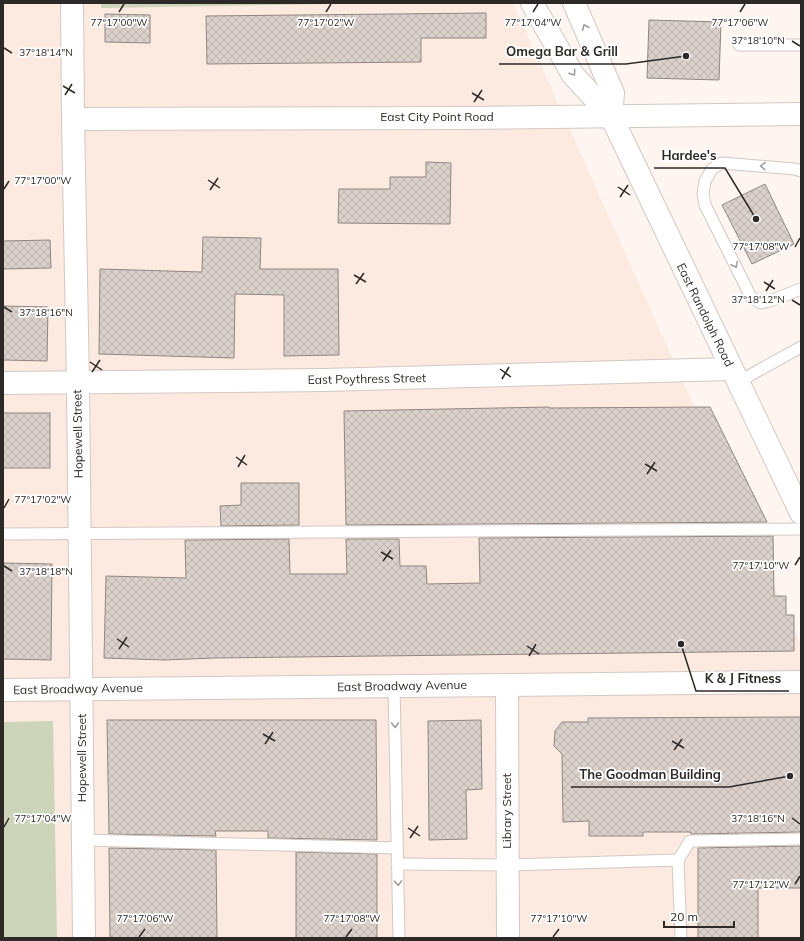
<svg xmlns="http://www.w3.org/2000/svg" width="804" height="941" font-family="Mulish,sans-serif">
<style>
.built{fill:#fceae0}
.green{fill:#ccd5b9}
.building{fill:url(#building-cross-hatch);stroke:#908681}
.lines{fill:none;stroke-linecap:round;stroke-linejoin:round}
.service-casing{stroke:#d2c8c2;stroke-width:13}
.minor-casing{stroke:#d2c8c2;stroke-width:24}
.tertiary-casing{stroke:#d2c8c2;stroke-width:24}
.trunk-casing{stroke:#d2c8c2;stroke-width:24}
.service{stroke:#fff;stroke-width:11}
.minor{stroke:#fff;stroke-width:22}
.tertiary{stroke:#fff;stroke-width:22}
.trunk{stroke:#fff;stroke-width:22}
.oneway{stroke:#a09f9e}
.ticks{fill:none;stroke:#2d2927;stroke-width:1.5}
.labels{text-anchor:middle;stroke-width:3.5;stroke-linejoin:round;paint-order:stroke}
.street-label{font-size:12px;fill:#2d2927;stroke:#fff}
.ticks-label{font-size:10px;text-anchor:middle;fill:#2d2927;stroke:#fff;stroke-width:3.5;stroke-linejoin:round;paint-order:stroke}
.leader{fill:none;stroke:#2d2927;stroke-width:1.5}
.callout-dot{fill:#2d2927;stroke:#fff;stroke-width:1.5}
.callout-label{font-size:13px;text-anchor:middle;font-weight:bold;fill:#2d2927;stroke:#fff;stroke-width:3.5;stroke-linejoin:round;paint-order:stroke}
</style>
<defs>
<pattern id="building-cross-hatch" width="8" height="8" patternUnits="userSpaceOnUse"><rect width="8" height="8" fill="#dbd1cb"/><path d="M0 0l8 8M0 8l8-8" fill="none" stroke="#bcb3ae"/></pattern>
</defs>
<rect width="100%" height="100%" fill="#fef5f0"/>
<path class="built" d="M3,3h510l288,642v293h-798z"/>
<g class="green">
<path d="M101,3h285l-285,5z"/>
<path d="M53,721l4,217h-54v-216z"/>
</g>
<g class="building">
<path d="M486,13v25h-65v24l-214,2 -1,-48z"/>
<path d="M105,14l45,1v28l-45,-1z"/>
<path d="M649,20l72,2 -2,58 -72,-2z"/>
<path d="M426,162l25,1 -1,61 -112,-1 1,-34h51v-12h36z"/>
<path d="M765,184l29,60 -42,20 -30,-59z"/>
<path d="M203,237l58,1 -1,31h78l1,86 -55,1v-61l-49,-1 -1,64 -135,-4 1,-85 102,3z"/>
<path d="M50,240l1,28 -48,1v-28z"/>
<path d="M3,306l45,1 -1,54 -44,-1z"/>
<path d="M549,407v1l161,-1 57,115 -421,3 -2,-114z"/>
<rect x="3" y="413" width="47" height="55"/>
<path d="M241,483h58v42l-78,1 -1,-20 21,-1z"/>
<path d="M773,536l1,60h12v19h8v36l-580,7 -49,2 -61,-2 2,-82 80,2 -1,-38 104,-1 1,35h57l-1,-35h53l1,27h26l1,18 53,-1 -1,-45z"/>
<path d="M3,563l49,1 -1,96 -48,-1z"/>
<path d="M801,717v115l-110,2v-2h-48v4h-54v-15l-26,1 -1,-68 -8,-8 1,-15 7,-9h26v-4z"/>
<path d="M107,720h269l1,120 -109,-2v-7h-53l1,5 -107,-2z"/>
<path d="M481,720l1,69 -16,1 1,49 -38,1 -1,-119z"/>
<path d="M801,846v42h-43v50h-60v-90z"/>
<path d="M109,848l107,2 1,88h-107z"/>
<path d="M296,852l81,2v84h-81z"/>
</g>
<g class="lines">
<defs>
<g id="service">
<path d="M739,45h62"/>
<path d="M801,171l-6,-2 -73,-6 -10,6 -7,12 -2,12 2,12 46,92 10,6 9,-2 31,-12"/>
<path d="M738,382l63,-35"/>
<path d="M3,534l798,-5"/>
<path d="M394,686l5,252"/>
<path d="M83,840l314,8"/>
<path d="M678,860l12,-19 111,-2"/>
<path d="M397,864l110,1 171,-5 3,78"/>
</g>
<g id="minor">
<path d="M72,3l1,116"/>
<path d="M3,383l321,-3 407,-11"/>
<path d="M507,685l1,253"/>
</g>
<g id="tertiary">
<path d="M3,690l798,-8"/>
<path d="M84,938l-6,-555 -5,-264 390,-1 338,-4"/>
</g>
<g id="trunk">
<path d="M532,3l41,72 38,41 190,397"/>
<path d="M574,3l39,90 -2,23"/>
</g>
</defs>
<use href="#service" class="service-casing"/>
<use href="#minor" class="minor-casing"/>
<use href="#tertiary" class="tertiary-casing"/>
<use href="#trunk" class="trunk-casing"/>
<use href="#service" class="service"/>
<use href="#minor" class="minor"/>
<use href="#tertiary" class="tertiary"/>
<use href="#trunk" class="trunk"/>
</g>
<defs><path id="oneway-chevron" d="M-2-3.5L2.5 0L-2 3.5" fill="none" stroke-width="1.6" stroke-linecap="round" stroke-linejoin="round"/></defs>
<g class="oneway">
<use href="#oneway-chevron" transform="translate(585 27) rotate(-113)"/>
<use href="#oneway-chevron" transform="translate(573 73) rotate(55)"/>
<use href="#oneway-chevron" transform="translate(763 166) rotate(-176)"/>
<use href="#oneway-chevron" transform="translate(735 265) rotate(63)"/>
<use href="#oneway-chevron" transform="translate(395 725) rotate(89)"/>
<use href="#oneway-chevron" transform="translate(398 883) rotate(89)"/>
</g>
<path class="ticks" d="M119,12l5,-8M326,12l5,-8M533,12l5,-8M740,12l5,-8M792,41l8,5M4,48l8,5M63,86l12,7M472,93l12,7M65,95l7,-11M474,102l8,-12M208,180l12,8M618,187l12,8M4,189l5,-8M210,190l8,-12M620,197l8,-12M795,247l5,-9M354,275l12,7M764,282l11,7M356,284l8,-11M766,291l7,-11M792,300l8,5M4,307l8,5M90,362l12,8M500,369l11,8M92,372l8,-12M502,379l7,-12M236,457l11,8M645,464l12,7M238,467l7,-12M647,474l8,-12M4,508l5,-9M381,552l12,7M383,561l8,-11M795,565l5,-8M4,566l8,5M117,639l12,8M527,646l12,8M119,649l8,-12M529,656l7,-12M263,734l12,7M672,741l12,7M265,744l8,-12M674,750l8,-11M792,818l8,6M4,827l5,-9M408,828l12,8M410,838l8,-12M795,884l5,-8M139,937l6,-8M346,937l6,-8M553,937l6,-8"/>
<g class="labels">
<g class="street-label">
<text x="437" y="121">East City Point Road</text>
<text transform="translate(705 315) rotate(64)" y="4">East Randolph Road</text>
<text transform="translate(367 379) rotate(-1)" y="4">East Poythress Street</text>
<text transform="translate(78 434) rotate(-91)" y="4">Hopewell Street</text>
<text transform="translate(402 686) rotate(-1)" y="4">East Broadway Avenue</text>
<text transform="translate(78 689) rotate(-1)" y="4">East Broadway Avenue</text>
<text transform="translate(82 758) rotate(-90)" y="4">Hopewell Street</text>
<text transform="translate(507 811) rotate(-90)" y="4">Library Street</text>
</g>
</g>
<g class="ticks-label">
<text x="533" y="26">77°17'04"W</text>
<text x="740" y="26">77°17'06"W</text>
<text x="119" y="26">77°17'00"W</text>
<text x="326" y="26">77°17'02"W</text>
<text x="758" y="44">37°18'10"N</text>
<text x="46" y="56">37°18'14"N</text>
<text x="43" y="184">77°17'00"W</text>
<text x="761" y="250">77°17'08"W</text>
<text x="758" y="303">37°18'12"N</text>
<text x="46" y="316">37°18'16"N</text>
<text x="43" y="503">77°17'02"W</text>
<text x="761" y="569">77°17'10"W</text>
<text x="46" y="575">37°18'18"N</text>
<text x="758" y="822">37°18'16"N</text>
<text x="43" y="822">77°17'04"W</text>
<text x="761" y="888">77°17'12"W</text>
<text x="145" y="922">77°17'06"W</text>
<text x="352" y="922">77°17'08"W</text>
<text x="559" y="922">77°17'10"W</text>
</g>
<path class="leader" d="M686 56L626 64H499M756 219L725 168H654M681 644L696 691H789M790 776L729 787H571"/>
<g class="callout-dot">
<circle cx="686" cy="56" r="4"/>
<circle cx="756" cy="219" r="4"/>
<circle cx="681" cy="644" r="4"/>
<circle cx="790" cy="776" r="4"/>
</g>
<g class="callout-label">
<text x="562" y="56">Omega Bar &amp; Grill</text>
<text x="689" y="160">Hardee's</text>
<text x="743" y="683">K &amp; J Fitness</text>
<text x="650" y="779">The Goodman Building</text>
</g>
<rect width="804" height="941" fill="none" stroke="#2d2927" stroke-width="8"/>
<path d="M664 921v6h70v-6" fill="none" stroke="#2d2927" stroke-width="2"/>
<text x="670" y="921" font-size="12" fill="#2d2927" stroke="#ffffff" stroke-width="3" paint-order="stroke">20 m</text>
</svg>
